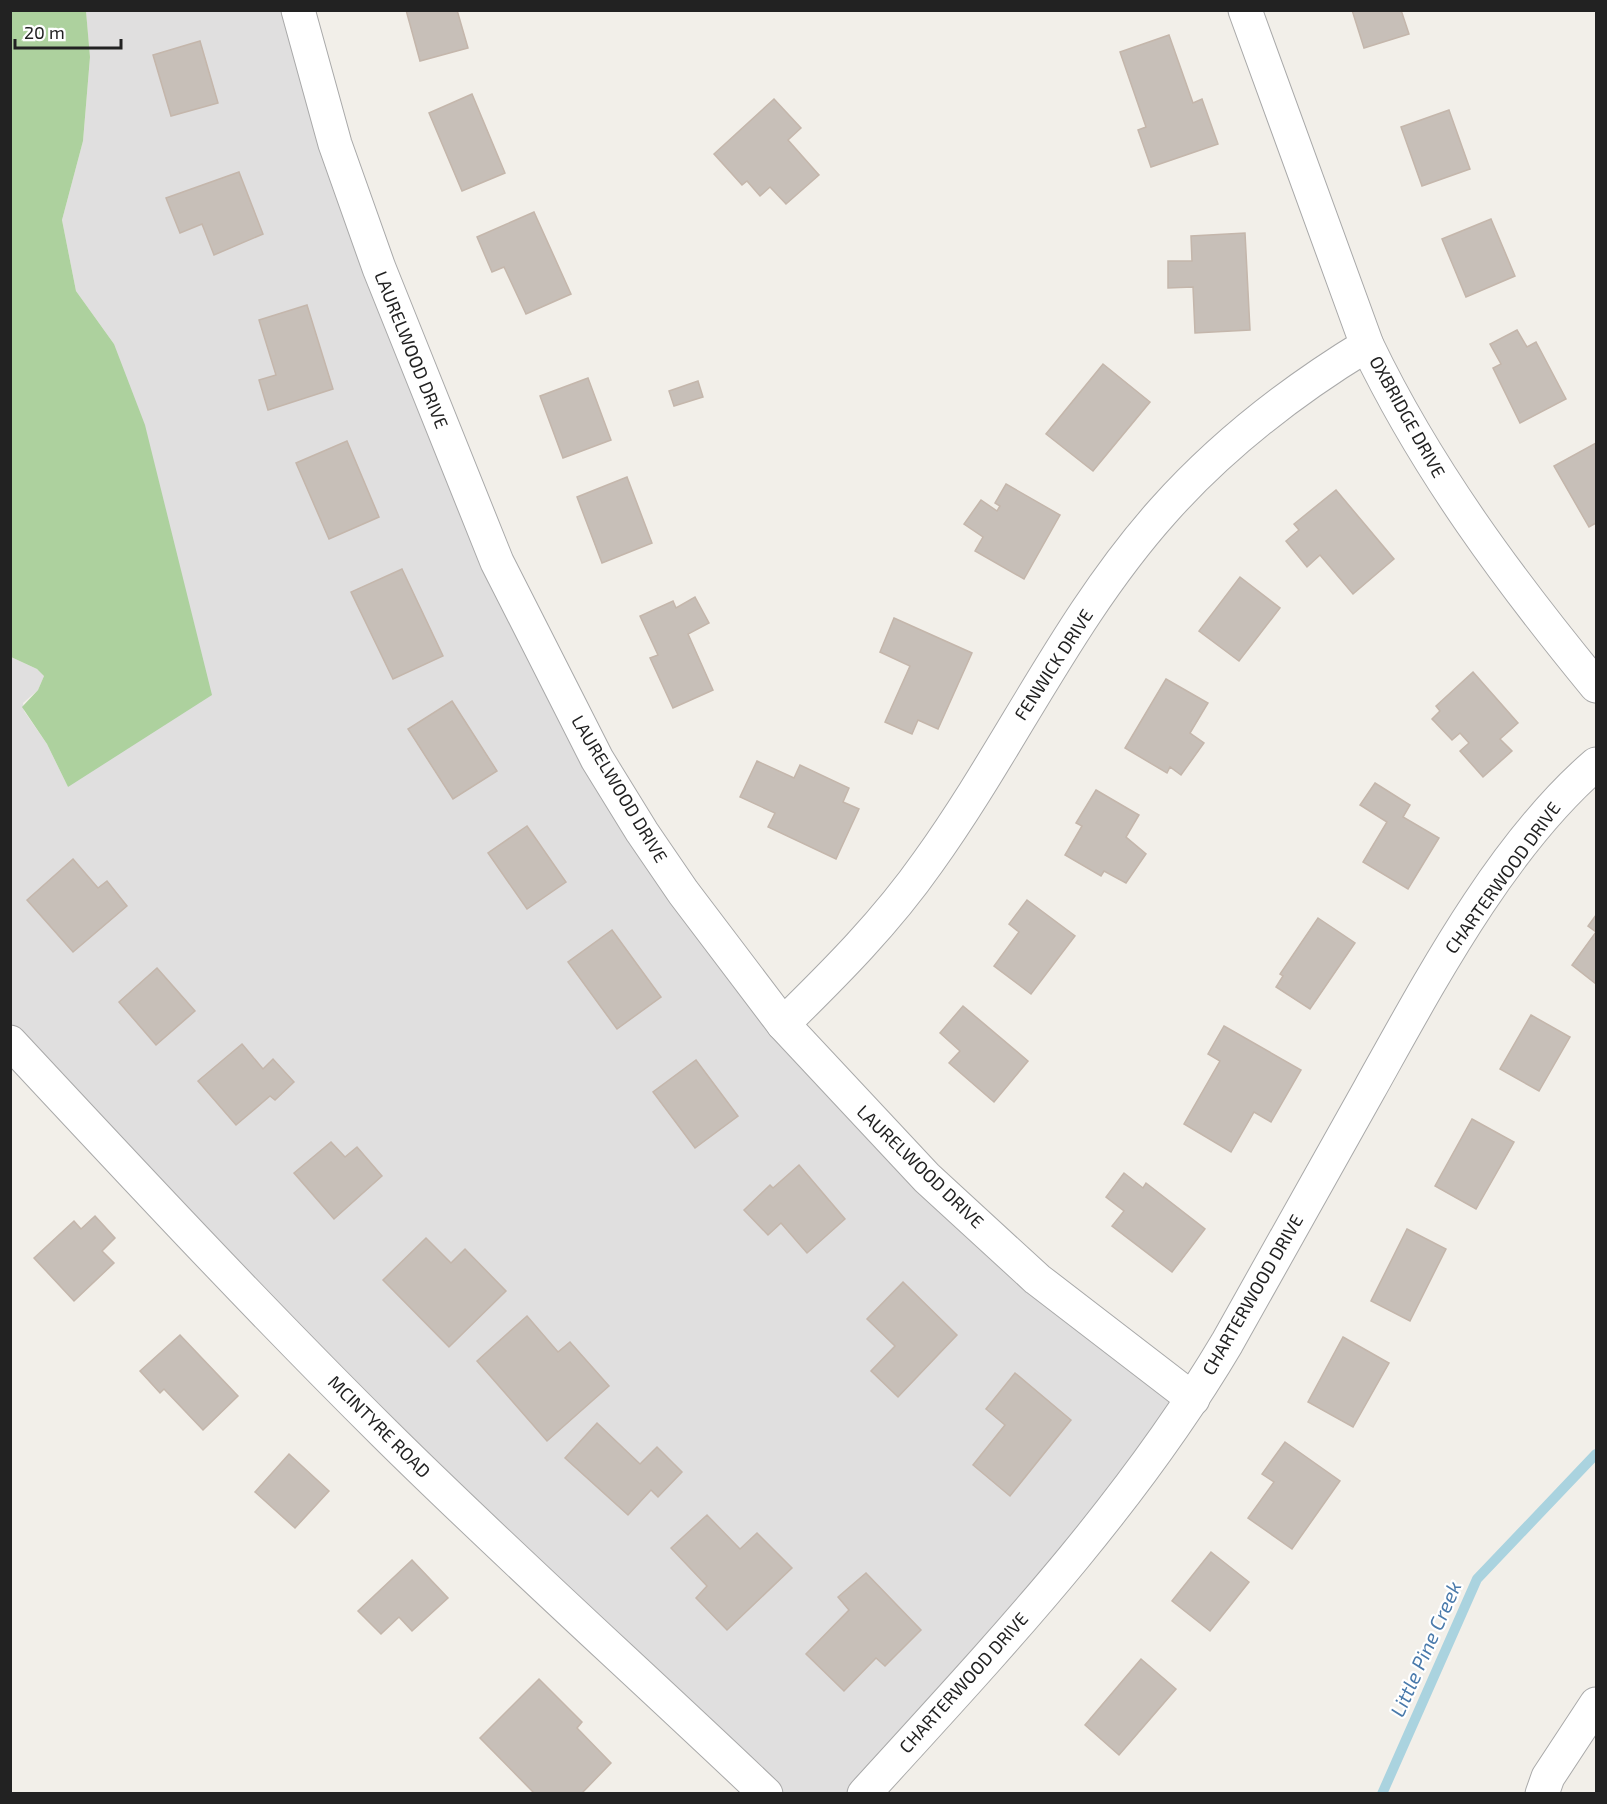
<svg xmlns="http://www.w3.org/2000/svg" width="1607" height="1804" font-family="'Exo 2',sans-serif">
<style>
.residential{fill:#e0dfdf}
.forest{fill:#add19e}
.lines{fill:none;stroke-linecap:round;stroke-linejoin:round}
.stream{stroke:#aad3df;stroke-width:10}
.building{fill:#c7bfb8;stroke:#c4b6ab;stroke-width:1.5}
.minor-casing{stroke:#a9a9a9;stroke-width:35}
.minor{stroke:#fff;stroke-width:33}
.labels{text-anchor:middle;stroke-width:4.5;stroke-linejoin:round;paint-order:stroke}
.street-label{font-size:18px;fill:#222;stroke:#fff}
.water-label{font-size:20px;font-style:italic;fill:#4a7aab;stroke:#fff}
</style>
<rect width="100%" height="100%" fill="#f2efe9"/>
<path class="residential" d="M86,11h212l12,51 246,618 227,344 410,375 -329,394h-98l-755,-751v-385l26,12 7,7 -6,14 -15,13 1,8 23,33 21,43 46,-443 -38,-53 -14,-71 21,-79 7,-84z"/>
<path class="forest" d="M10,11h76l4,46 -7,84 -21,79 14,71 38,53 31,81 67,270 -144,92 -21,-43 -25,-37 16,-17 6,-14 -7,-7 -26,-12z"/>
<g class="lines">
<path class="stream" d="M1382,1794l95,-215 119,-125"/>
</g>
<g class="building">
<path d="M406,10h51l11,38 -48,13z"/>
<path d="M1352,10h49l8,24 -45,14z"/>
<path d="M1169,35l24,68 9,-4 16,45 -67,23 -13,-37 8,-3 -26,-75z"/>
<path d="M200,41l18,62 -47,13 -18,-61z"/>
<path d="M472,94l33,79 -43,18 -33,-78z"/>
<path d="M774,99l27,29 -13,12 31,35 -33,29 -16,-17 -10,9 -13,-15 -5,4 -28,-31z"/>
<path d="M1449,110l21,59 -48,17 -21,-59z"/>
<path d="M239,172l24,62 -49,21 -12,-31 -22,9 -14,-35z"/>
<path d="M534,212l37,82 -45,20 -22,-47 -12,5 -15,-35z"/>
<path d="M1491,219l24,57 -49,21 -24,-58z"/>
<path d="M1245,233l5,97 -55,3 -2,-46 -25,1v-27h24l-1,-25z"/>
<path d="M307,305l26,84 -65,21 -9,-30 17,-5 -17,-55z"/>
<path d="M1517,330l10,17 9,-5 30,57 -46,24 -27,-55 8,-4 -11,-20z"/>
<path d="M1103,364l47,38 -57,69 -47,-37z"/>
<path d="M588,378l23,62 -48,18 -23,-62z"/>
<path d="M698,381l5,16 -29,9 -5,-15z"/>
<path d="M347,441l32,76 -50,22 -33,-76z"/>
<path d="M1596,443v80l-7,4 -35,-61z"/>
<path d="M627,477l25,66 -50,20 -25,-66z"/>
<path d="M1006,484l54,31 -36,64 -49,-28 8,-14 -19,-13 17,-24 16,11 3,-5 -5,-3z"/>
<path d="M1336,490l58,69 -41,35 -33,-39 -13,12 -21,-26 13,-11 -5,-6z"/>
<path d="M402,569l41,87 -50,23 -42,-87z"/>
<path d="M1240,577l40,31 -41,53 -40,-30z"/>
<path d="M695,597l14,26 -21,11 25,56 -40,18 -23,-50 8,-3 -18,-39 33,-15 3,7z"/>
<path d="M894,618l78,35 -34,76 -20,-9 -6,14 -27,-12 25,-56 -30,-14z"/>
<path d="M1473,672l45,51 -18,16 12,12 -29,26 -23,-26 9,-8 -9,-10 -8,7 -20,-21 8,-8 -4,-5z"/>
<path d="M1166,679l42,24 -18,30 14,10 -23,32 -11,-8 -3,6 -42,-25z"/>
<path d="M452,701l45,70 -44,28 -45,-70z"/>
<path d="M757,761l37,17 6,-13 49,23 -6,14 16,7 -23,50 -68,-32 7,-14 -35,-16z"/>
<path d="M1375,783l35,22 -7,12 36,21 -31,51 -45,-27 24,-40 -27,-17z"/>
<path d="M1096,790l43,25 -13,22 20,17 -20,29 -22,-12 -3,5 -36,-21 17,-29 -6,-3z"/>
<path d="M527,826l39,56 -39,27 -39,-56z"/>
<path d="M73,859l25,29 9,-7 20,25 -54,46 -46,-52z"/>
<path d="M1027,900l48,36 -44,58 -37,-28 25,-34 -10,-8z"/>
<path d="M1596,915v69l-24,-19 24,-33 -8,-6z"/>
<path d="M1318,918l37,25 -45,66 -34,-22 7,-11 -3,-2z"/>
<path d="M612,930l49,67 -44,32 -49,-67z"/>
<path d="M157,968l38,43 -39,34 -37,-43z"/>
<path d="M963,1006l65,55 -34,41 -45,-39 11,-12 -20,-18z"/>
<path d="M1531,1015l39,22 -31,54 -39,-22z"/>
<path d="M1224,1026l77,44 -30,52 -17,-10 -23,40 -47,-28 36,-63 -12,-7z"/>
<path d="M242,1044l21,25 10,-10 21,23 -19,18 -5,-4 -34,29 -38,-44z"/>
<path d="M696,1060l42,56 -43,32 -42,-56z"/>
<path d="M1472,1119l42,23 -38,67 -41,-23z"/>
<path d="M331,1142l14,15 12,-10 25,29 -48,43 -40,-46z"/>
<path d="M799,1165l46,54 -38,34 -26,-30 -13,12 -24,-25 26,-25 3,3z"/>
<path d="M1124,1173l19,15 3,-5 59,46 -33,43 -60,-46 12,-15 -18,-14z"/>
<path d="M95,1216l20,22 -13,13 12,12 -40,38 -40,-43 40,-37 7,8z"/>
<path d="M1407,1229l39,20 -36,72 -39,-20z"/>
<path d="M426,1238l25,25 14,-14 41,42 -57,56 -66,-67z"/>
<path d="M903,1282l54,53 -59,62 -27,-26 24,-25 -28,-27z"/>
<path d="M527,1316l31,36 12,-10 39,44 -62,55 -70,-80z"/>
<path d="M180,1335l58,61 -35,34 -39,-41 -4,4 -20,-22z"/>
<path d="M1343,1337l46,26 -36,64 -45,-25z"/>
<path d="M1015,1373l56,47 -61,76 -37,-31 32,-40 -19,-16z"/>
<path d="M597,1423l43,41 17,-17 25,25 -24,25 -7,-7 -23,25 -63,-57z"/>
<path d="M1285,1442l55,39 -48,68 -44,-31 26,-36 -12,-8z"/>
<path d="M289,1454l40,37 -34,37 -40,-36z"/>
<path d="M707,1515l33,34 17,-16 35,35 -65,62 -31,-32 11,-12 -36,-38z"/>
<path d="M1211,1552l38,30 -39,49 -38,-30z"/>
<path d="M412,1560l36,38 -36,33 -13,-14 -18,17 -23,-23z"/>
<path d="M866,1573l55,57 -36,36 -9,-8 -32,33 -38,-37 43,-44 -11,-13z"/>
<path d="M1141,1659l35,30 -57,66 -34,-30z"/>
<path d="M539,1679l43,43 -5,6 34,35 -30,31h-46l-55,-56z"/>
</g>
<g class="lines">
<defs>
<g id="minor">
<path d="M298,10l37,134 44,124 118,294 100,197 45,73 41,60 100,132 144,154 110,101 156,120"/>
<path d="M1245,10l122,335c60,125 142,235 229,341"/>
<path d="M783,1024c52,-51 103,-102 145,-162 82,-114 141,-246 235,-351 58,-65 130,-121 204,-166"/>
<path d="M10,1042c123,132 246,264 374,391 124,123 255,240 382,361"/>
<path d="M864,1794c130,-143 264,-284 363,-451 47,-85 95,-169 142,-253 61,-109 132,-244 227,-326"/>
<path d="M1542,1794l6,-17 48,-73"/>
</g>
</defs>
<use href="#minor" class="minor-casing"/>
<use href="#minor" class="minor"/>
</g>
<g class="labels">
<g class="street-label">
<text transform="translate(411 350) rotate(68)" y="6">LAURELWOOD DRIVE</text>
<text transform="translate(1407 417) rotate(61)" y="6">OXBRIDGE DRIVE</text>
<text transform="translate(1054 665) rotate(-57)" y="6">FENWICK DRIVE</text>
<text transform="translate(619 789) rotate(59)" y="6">LAURELWOOD DRIVE</text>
<text transform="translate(1503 878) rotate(-54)" y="6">CHARTERWOOD DRIVE</text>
<text transform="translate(920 1167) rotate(44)" y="6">LAURELWOOD DRIVE</text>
<text transform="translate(1253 1295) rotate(-60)" y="6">CHARTERWOOD DRIVE</text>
<text transform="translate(379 1427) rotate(45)" y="6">MCINTYRE ROAD</text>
<text transform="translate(964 1683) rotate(-48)" y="6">CHARTERWOOD DRIVE</text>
</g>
<g class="water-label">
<text transform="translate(1426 1649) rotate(-66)" y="7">Little Pine Creek</text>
</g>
</g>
<rect width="1607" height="1804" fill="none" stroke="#222222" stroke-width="24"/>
<path d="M15 39v9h106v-9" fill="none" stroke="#222222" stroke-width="3"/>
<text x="24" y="39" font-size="18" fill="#222222" stroke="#ffffff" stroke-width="4.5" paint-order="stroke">20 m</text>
</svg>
